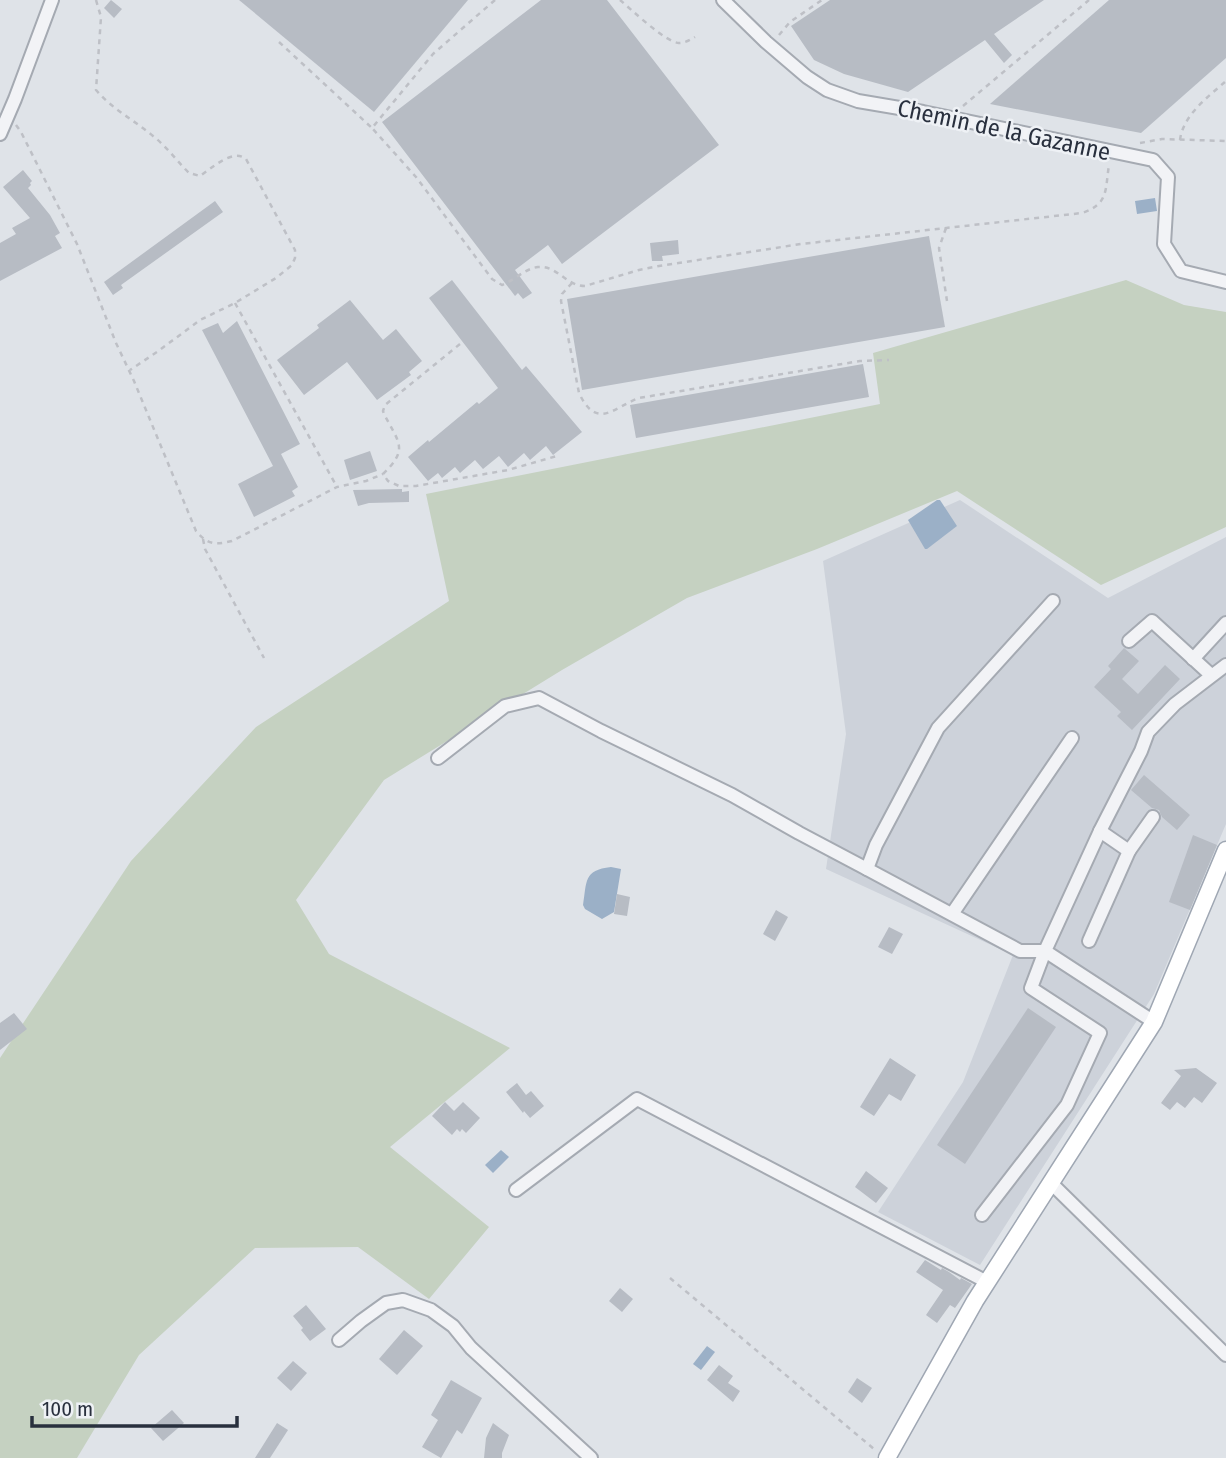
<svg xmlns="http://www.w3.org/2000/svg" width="1226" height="1458" font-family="'Fira Sans Condensed',sans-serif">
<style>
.built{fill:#cdd2da}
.green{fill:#c5d1c1}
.water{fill:#9bb0c7}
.building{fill:#b7bcc4}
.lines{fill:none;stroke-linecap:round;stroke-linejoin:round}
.minor-casing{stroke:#a5aab2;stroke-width:16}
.major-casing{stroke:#9fa7b3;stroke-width:19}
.path{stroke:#bec0c6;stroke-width:2.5;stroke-dasharray:5 5;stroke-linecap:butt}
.minor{stroke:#f2f3f6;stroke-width:12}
.major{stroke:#fff;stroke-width:16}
.labels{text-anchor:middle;stroke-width:5;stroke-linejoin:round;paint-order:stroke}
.street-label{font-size:24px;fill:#29303e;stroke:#eef1f5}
</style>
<rect width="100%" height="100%" fill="#dfe3e8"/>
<path class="built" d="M960,500l148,98 118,-61v287l-72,170 -174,271 -102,-53 85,-130 50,-127 -187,-86 20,-135 -23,-173z"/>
<path class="green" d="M1126,280l58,25 42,7v215l-125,58 -144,-94 -140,58 -130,49 -125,72 -178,110 -88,120 33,54 181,94 -120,99 99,80 -60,72 -71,-52 -103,1 -116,107 -62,103h-77v-400l131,-197 125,-134 193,-126 -23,-107 454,-90 -7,-51z"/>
<g class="water">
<path d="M1155,198l2,13 -20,3 -2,-13z"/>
<path d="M937,500h3l17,26 -30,23h-2l-17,-29z"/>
<path d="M611,867l10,2 -7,43 -12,7 -17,-10 -2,-4c4,-23 0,-35 28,-38z"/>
<path d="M501,1150l8,7 -16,16 -8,-8z"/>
<path d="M707,1346l8,6 -14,18 -8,-6z"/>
</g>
<g class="building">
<path d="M111,0l11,9 -8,9 -10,-10z"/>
<path d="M239,0h229l-94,112z"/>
<path d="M541,0h66l112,145 -157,119 -14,-19 -33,25 17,23 -9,6 -5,-6 -3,3 -133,-174z"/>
<path d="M830,0h214l-50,34 18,21 -8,8 -19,-23 -77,52 -64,-18 -30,-14 -23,-34z"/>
<path d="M1109,0h117v58l-85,75 -151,-29z"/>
<path d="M23,170l9,11 -2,2 1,2 -3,3 22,27 10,18 -5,3 7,12 -62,33v-38l16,-9 -4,-6 18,-10 -27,-31z"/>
<path d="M215,201l8,11 -102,73 2,3 -10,7 -9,-13z"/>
<path d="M929,236l16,91 -363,63 -15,-91z"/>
<path d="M678,240l1,14 -17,2 1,5h-11l-2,-18z"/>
<path d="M452,280l70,90 4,-4 56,66 -29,23 -7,-9 -16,14 -6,-7 -16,14 -9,-11 -16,13 -8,-9 -15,13 -5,-6 -13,11 -4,-5 -10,8 -20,-24 20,-17 1,2 48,-40 2,2 19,-16 -69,-90z"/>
<path d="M350,300l33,40 13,-11 26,32 -13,11 2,3 -34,25 -30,-38 -43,33 -27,-35 42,-32 -2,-3z"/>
<path d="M237,321l63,123 -19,10 17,33 -6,4 3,5 -41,21 -16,-33 35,-18 -71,-136 16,-7 5,10z"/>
<path d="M863,364l6,33 -233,41 -6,-33z"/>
<path d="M370,451l7,20 -27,9 -6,-20z"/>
<path d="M402,489v3l7,-1v11l-40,1 -11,3 -5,-16z"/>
<path d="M1124,648l15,13 -17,18 16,15 27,-29 15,14 -48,51 -15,-14 4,-4 -27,-25 17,-18 -3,-3z"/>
<path d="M1144,775l46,40 -13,15 -15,-13 -3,-7 -7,-2 -21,-18z"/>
<path d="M1193,835l24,10 -27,65 -21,-8z"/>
<path d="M617,894l13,3 -3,19 -13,-2z"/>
<path d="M776,910l12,7 -13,24 -12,-7z"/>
<path d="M889,927l14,7 -11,20 -14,-7z"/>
<path d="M1028,1008l28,19 -91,137 -28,-19z"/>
<path d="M14,1013l13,16 -27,21v-27z"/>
<path d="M890,1058l26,17 -15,26 -12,-7 -15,22 -14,-9z"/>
<path d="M1196,1068l21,15 -15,20 -8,-6 -9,11 -8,-6 -7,8 -9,-7 20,-27 -7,-6z"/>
<path d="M517,1083l9,12 5,-4 13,15 -14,12 -6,-7 -1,2 -17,-21z"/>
<path d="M445,1102l9,9 9,-9 17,16 -14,15 -4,-4 -2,3 -3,-3 -5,6 -20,-19z"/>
<path d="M866,1171l22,17 -12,15 -21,-16z"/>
<path d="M925,1260l16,10 1,-2 7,4 11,8 1,-2 11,6 -17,24 -5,-3 -13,18 -11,-8 17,-25 -27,-18z"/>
<path d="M620,1288l13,11 -11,13 -13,-11z"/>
<path d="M306,1305l20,24 -16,12 -9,-11 2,-2 -10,-12z"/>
<path d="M404,1330l19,16 -26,29 -18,-16z"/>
<path d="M293,1361l14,12 -16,18 -14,-13z"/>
<path d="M719,1365l14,11 -5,7 12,8 -7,11 -26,-22z"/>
<path d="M857,1378l15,10 -10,15 -14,-11z"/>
<path d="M451,1380l31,18 -20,36 -5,-4 -16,28 -19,-11 16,-27 -7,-5z"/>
<path d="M172,1410l12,13 -21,18 -12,-13z"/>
<path d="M277,1423l11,7 -18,28h-15z"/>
<path d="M493,1423l16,12 -7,18v5h-18l2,-20z"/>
</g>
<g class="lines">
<defs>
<g id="minor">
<path d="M723,0l43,42 41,35 20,13 31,11 65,11 230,48 15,17 -4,67 17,27 45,11"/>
<path d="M0,134l15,-35 37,-99"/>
<path d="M1129,641l23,-20 59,54"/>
<path d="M1193,659l33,-36"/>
<path d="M438,758l67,-52 34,-8 62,33 131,64 67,38 68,36"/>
<path d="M1129,851l24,-34"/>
<path d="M952,914l120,-176"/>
<path d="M1089,941l40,-90 -29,-20"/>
<path d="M1154,1022l-109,-71 55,-120 41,-80 7,-19 27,-28 51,-39"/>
<path d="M1051,1183l175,172"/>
<path d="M516,1190l121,-91 350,183"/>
<path d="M982,1215l85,-110 33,-72 -69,-45 14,-37h-25l-153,-82 9,-24 62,-117 115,-127"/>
<path d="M339,1340l22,-19 25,-18 17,-3 28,10 22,16 18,22 120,110"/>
</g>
<path id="major" d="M887,1458l88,-157 179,-279 72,-172"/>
</defs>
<use href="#minor" class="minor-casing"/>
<use href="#major" class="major-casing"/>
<g class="path">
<path d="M96,0l5,17 -5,73c16,19 38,30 57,46 14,11 24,25 36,37l11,3c12,-8 33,-28 46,-17l49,91v8l-3,7 -16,13 -41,25 -35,17 -43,32 -27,18"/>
<path d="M495,0l-62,54 -61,74 44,49 76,102 10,6c13,-5 22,-16 36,-18 19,-2 28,19 47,19l54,-16 20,-4 142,-22 281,-31c27,-9 23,-23 27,-48"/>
<path d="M620,0c12,10 45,42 59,43 6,0 11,-3 16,-6"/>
<path d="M779,35l11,-13 32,-22"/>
<path d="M279,42l93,86"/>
<path d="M963,106l126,-106"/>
<path d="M16,125l5,7 56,112 39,99 18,38 62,150c12,14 19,14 36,10l105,-54 29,-6 17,-7"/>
<path d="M1180,140c3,-25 28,-43 46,-59"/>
<path d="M1140,143l22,-4 64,2"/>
<path d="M946,228l-7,20 8,53"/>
<path d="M572,283l-10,11 -1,7 18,92c18,38 35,14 60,5l221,-37 29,-1"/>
<path d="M235,303l102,184"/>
<path d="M460,344l-75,61 -2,6 1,3c15,29 25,35 -1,60l5,7 11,5h17l92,-16 49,-14"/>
<path d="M203,539l2,10 59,109"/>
<path d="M670,1278l204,171"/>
</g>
<use href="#minor" class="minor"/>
<use href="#major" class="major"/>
</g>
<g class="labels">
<g class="street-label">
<text transform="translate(1004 130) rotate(12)" y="8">Chemin de la Gazanne</text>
</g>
</g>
<path d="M32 1416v10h205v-10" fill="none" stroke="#29303e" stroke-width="3.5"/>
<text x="42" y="1416" font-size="21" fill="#29303e" stroke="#eef1f5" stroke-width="5" paint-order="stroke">100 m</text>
</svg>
